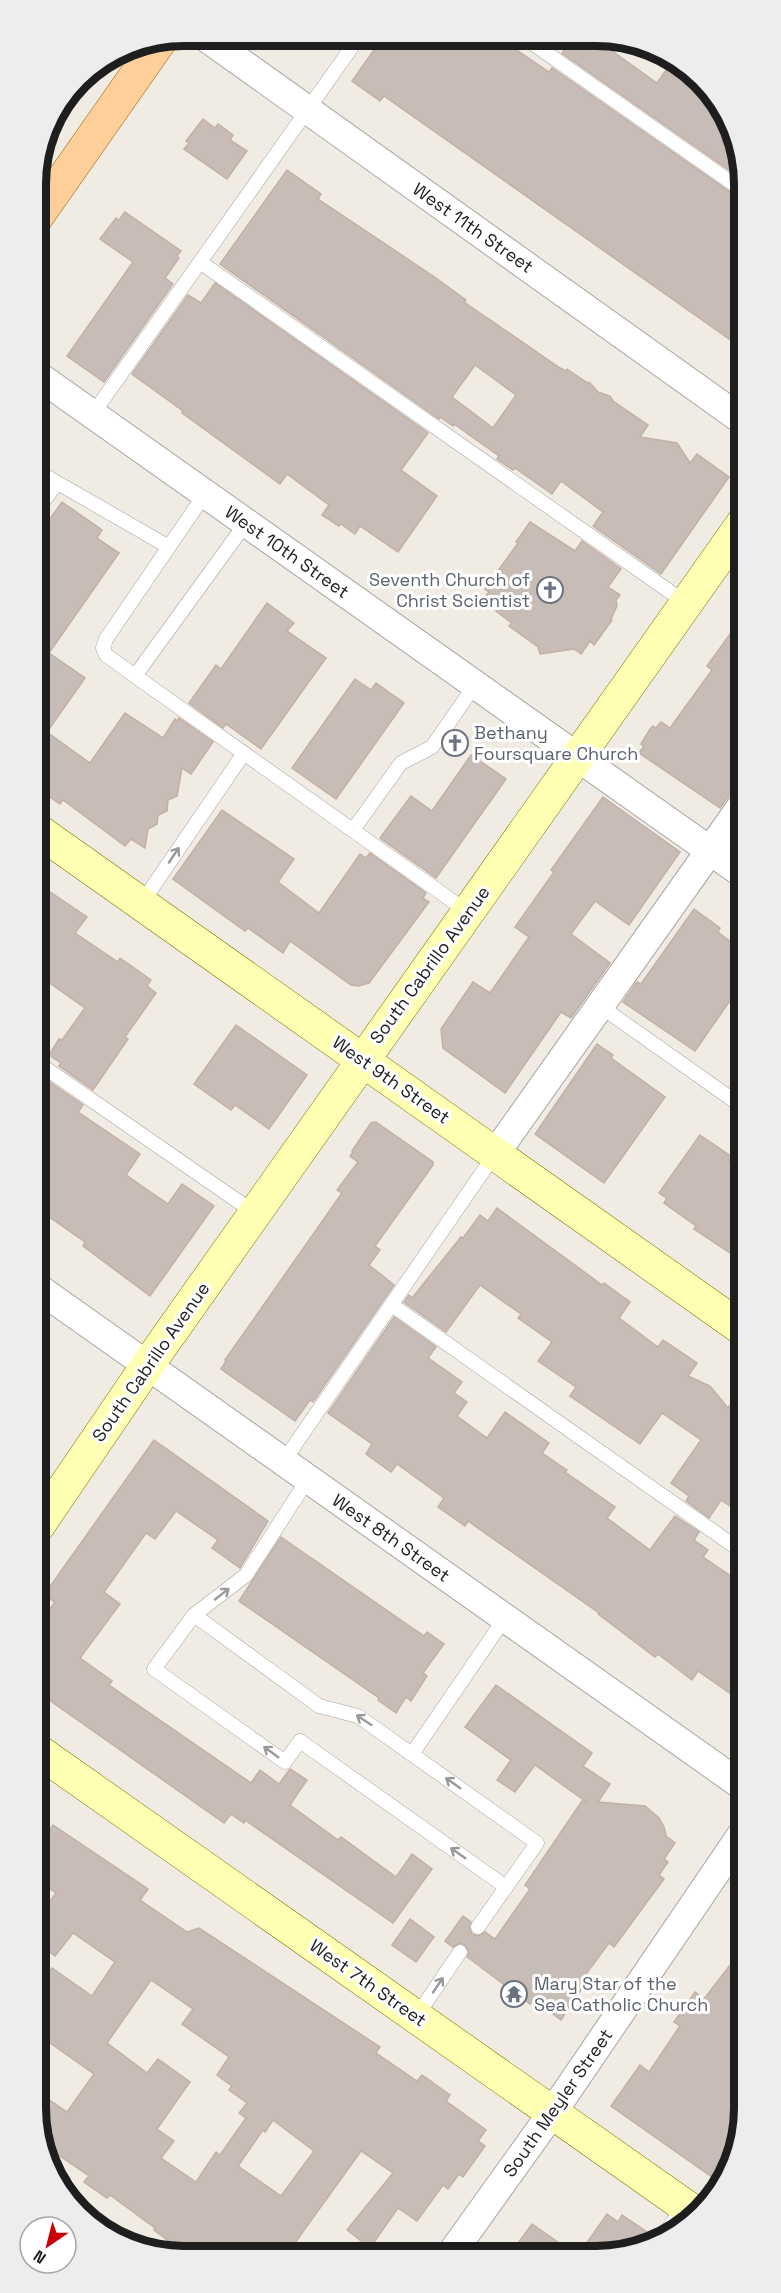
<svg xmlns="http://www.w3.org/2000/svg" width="781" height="2293" font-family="'Space Grotesk',sans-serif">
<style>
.building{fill:#c8bdb6;stroke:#c3b0a4;stroke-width:1.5;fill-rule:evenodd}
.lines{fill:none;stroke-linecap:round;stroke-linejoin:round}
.lane-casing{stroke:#a5a5a5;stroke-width:15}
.street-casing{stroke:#a5a5a5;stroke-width:30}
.secondary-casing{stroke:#717a00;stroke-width:34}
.primary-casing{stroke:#986000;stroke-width:34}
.lane{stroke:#fff;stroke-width:14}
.street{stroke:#fff;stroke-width:28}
.secondary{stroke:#feffb2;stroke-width:33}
.primary{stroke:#ffcf99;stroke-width:33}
.oneway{stroke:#9a9a9a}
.labels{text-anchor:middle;stroke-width:6;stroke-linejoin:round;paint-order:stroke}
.street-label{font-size:18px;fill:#1e1e1e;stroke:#fff}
.worship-label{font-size:18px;fill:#5b616d;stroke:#fff;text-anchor:start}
.rim{fill:none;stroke:#1e1e1e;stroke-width:8}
</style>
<rect width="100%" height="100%" fill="#f0ebe3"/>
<g class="building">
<path d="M383,37l116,1 50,34 3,-4 185,129 5,2v149l-358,-252 -4,5 -28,-20z"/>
<path d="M572,39h6l15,10 5,-8 59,42 14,-20 31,17 40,75v24l-180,-126z"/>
<path d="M203,119l12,9 3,-4 15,11 -3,5 17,11 -20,28 -43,-30 5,-6 -3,-2z"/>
<path d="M287,170l34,24 -3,5 118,79 30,22 -2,2 96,66 6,3 1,-2 19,13 4,1 8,9 12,4 3,5 35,24 -8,12 37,6 13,20 7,-9 32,23 -68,97 -68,-48 10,-14 -42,-31 -9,13 -37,-26 -2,2 -16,-11 2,-3 -45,-32 -1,2 -13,-9 -1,2 -219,-155zM475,365l41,30 -23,33 -41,-31z"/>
<path d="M125,212l56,39 -4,5 2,2 -14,20 8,6 -69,98 -37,-26 66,-94 -33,-23 16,-21 3,2z"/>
<path d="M215,283l213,150 -27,37 36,26 -39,56 -38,-26 -5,8 -14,-10 -2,2 -17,-11 7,-10 -42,-31 -7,10 -98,-71 1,-2 -51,-37 56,-79 13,8z"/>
<path d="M62,502l40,28 -5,8 22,15 -70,100 36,25 -38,54 43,31 35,-50 38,25 12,-19 2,2 2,-3 34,24 -22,32 -9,-6 -5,28 -9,4 -1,11 -9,4 -1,9 -9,5 -3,19 -14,-9 -6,7 -62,-46 -3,4 -23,-16v-251z"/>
<path d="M530,522l45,29 7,-10 39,28 -13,18 12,8 -4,5 1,6 -6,13 1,1 -18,25 -4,-4 -9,13 -7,-5 -34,5 -2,-7 -29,-21 3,-3 -16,-12 2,-3 -14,-10 5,-6 -4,-3 33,-46 -2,-1z"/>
<path d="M267,603l27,20 -7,8 39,27 -65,91 -35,-25 -3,4 -34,-25 27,-38 5,4z"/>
<path d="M743,616v167l-4,5 -9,6 -10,14 -81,-55 5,-7 -3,-2 9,-15 3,-3 3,2 5,-6 9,6 42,-58 -5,-4z"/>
<path d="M355,679l16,11 5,-7 28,20 -68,96 -44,-31z"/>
<path d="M471,755l35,24 -70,99 -56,-40 31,-42 21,15z"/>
<path d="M603,797l77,55 -51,73 -34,-24 -24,33 39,29 -39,55 -10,-6 -56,81 -62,-45 -2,-19 32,-47 17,11 39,-56 -14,-10 39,-55 -3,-2z"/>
<path d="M222,810l72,49 -16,23 41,31 41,-59 6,4 4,-5 56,40 -3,5 6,4 -60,81 -11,3 -7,-1 -61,-44 -7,12 -35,-25 -3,3 -72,-52z"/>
<path d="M37,883l50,34 -12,16 43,29 2,-4 31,22 -4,6 9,7 -31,44 3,2 -35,51 -34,-24 2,-3 -12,-8 10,-16 3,1 23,-32 -48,-34z"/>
<path d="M694,909l26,19 -2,4 25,19v31l-48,69 -72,-49 14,-20 4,2z"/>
<path d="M236,1025l71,50 -38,54 -34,-24 -4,5 -37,-26z"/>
<path d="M597,1044l16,11 -2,3 54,39 -61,86 -69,-49z"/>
<path d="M48,1081l35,24 -5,7 62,42 -14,21 42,29 14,-20 32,22 -64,90 -67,-50 2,-4 -47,-33v-102l5,-9 -4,-3z"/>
<path d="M376,1122l57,40v3l-58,81 5,4 -11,15 25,20 -81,117 -3,-2 -15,21 -74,-52 5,-8 -1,-1 117,-167 -5,-3 21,-28 -8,-6 3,-4 -1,-1 19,-28z"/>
<path d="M700,1135l32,22 -3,4 14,10 1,91 -50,-33 2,-3 -32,-23 3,-5 -8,-5z"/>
<path d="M497,1208l105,77 2,-2 26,19 -11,16 39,29 5,-7 34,23 -9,13 22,10 18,22 16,-22v100l-14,20 -9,-6 -12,18 -23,-17 3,-5 -18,-13 30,-43 -39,-27 -22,31 -70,-48 6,-9 -38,-26 14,-19 -34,-24 3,-4 -41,-29 -34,47 -42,-30 5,-7 3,3 49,-61 2,1 17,-23 8,6z"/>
<path d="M394,1317l42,30 -8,11 34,24 -8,11 13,9 -10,14 30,22 18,-26 44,31 -7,10 25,17 -2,2 50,35 -8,11 43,32 25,-34 24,16 -5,8 14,10 -5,7 41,28v118l-46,-32 -6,9 -34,-26 -3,3 -57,-43 1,-1 -131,-92 -3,5 -27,-19 6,-9 -47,-34 -6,8 -25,-18 6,-10 -44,-31z"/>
<path d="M154,1440l114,81 -28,47 -28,-20 6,-8 -42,-29 -21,28 -9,-6 -42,59 16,12 -40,54 32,23 -3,4 142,98 9,-13 19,14 11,-15 17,11 -17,25 48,35 3,-3 55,40 16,-23 20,15 -39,54 -148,-103 -1,3 -13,-9 -7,9 -186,-131v-67l17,-23 -11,-7z"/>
<path d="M281,1537l143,99 3,-4 17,12 -21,29 4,3 -16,25 -5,-4 -10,16 -18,-13 1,-2 -140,-97z"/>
<path d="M496,1685l96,68 -9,13 27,18 -12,18 47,4 14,12 5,9 2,9 9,7 -11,16 4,3 -9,13 5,4 -50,68 -5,-4 -23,31 4,2 -29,44 -27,-20 -4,4 -60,-45 -3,-2 2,-5 -4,-7 -5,-2 -7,4 -8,-6 18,-25 8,6 -2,5 3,7 6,2 7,-4 10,7 35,-50 -5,-4 57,-84h3l-50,-36 -20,27 -18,-12 14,-20 -46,-33z"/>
<path d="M39,1823l11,7 3,-5 95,64 -8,11 47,32 12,-4 181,119 -4,6 41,28 5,-6 28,20 -4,6 40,29 -8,11 7,5 -22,31 -4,-3 -11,15 -5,-4 -26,36 -19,-13 -28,40 -23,-18 46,-57 -32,-22 -74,103h-101l-32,-24 1,-2 -45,-33 -3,3 -23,-16 5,-6 -48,-33 -2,-5v-45l28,19 27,-38 -55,-39v-47l13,-20 40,28 23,-34 -42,-29 -18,23 -16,-12v-27l17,-24 -17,-12zM151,1980l42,29 -11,15 47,33 -12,18 15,11 -3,4 18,13 -8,10 7,5 -26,37 -4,-3 -20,30 -35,-24 13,-17 -17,-12 33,-47 -32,-23 -11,14 -40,-30zM273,2120l41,31 -33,45 -43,-30 25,-36 2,2z"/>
<path d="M410,1919l24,18 -18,25 -24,-17z"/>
<path d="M744,1947l1,171 -10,40 -16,24 -108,-76 29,-41 9,7 31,-46 -6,-4 21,-30 9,7z"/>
<path d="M607,2214l11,8 4,-7 25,17 -13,19 -8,3h-47z"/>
<path d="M532,2224l43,30h-65z"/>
</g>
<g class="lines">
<defs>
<g id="lane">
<path d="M525,38l217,152"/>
<path d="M200,262l486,341"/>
<path d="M92,415l267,-378"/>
<path d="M37,471l132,76"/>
<path d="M37,510l20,-27"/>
<path d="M246,523l-111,153 333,236"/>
<path d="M135,676l-29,-21 -3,-7 3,-9 99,-145"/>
<path d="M353,830l48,-67 31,-16 43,-62"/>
<path d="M141,904l103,-151"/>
<path d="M600,1006l143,101"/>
<path d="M38,1063l217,150"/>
<path d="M392,1305l352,248"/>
<path d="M283,1462l212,-308"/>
<path d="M308,1479l-62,96 -52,40 125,91 39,10 179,127 -59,84"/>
<path d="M194,1615l-40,54 131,93 15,-21 206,146"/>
<path d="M412,1754l93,-136"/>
<path d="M416,2017l44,-65"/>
<path d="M660,2241l24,-35"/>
</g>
<g id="street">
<path d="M204,36l538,384"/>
<path d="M37,375l706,499"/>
<path d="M495,1154l248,-350"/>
<path d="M38,1288l706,499"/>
<path d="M451,2254l101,-141 192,-282"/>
</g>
<g id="secondary">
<path d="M37,830l707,500"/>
<path d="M38,1526l109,-160 596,-843"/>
<path d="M38,1751l660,464"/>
</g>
<path id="primary" d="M36,218l124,-177"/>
</defs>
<use href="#lane" class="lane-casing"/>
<use href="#street" class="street-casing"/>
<use href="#secondary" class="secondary-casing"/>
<use href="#primary" class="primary-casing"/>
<use href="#lane" class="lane"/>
<use href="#street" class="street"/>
<use href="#secondary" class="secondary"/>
<use href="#primary" class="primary"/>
</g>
<defs><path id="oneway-shaft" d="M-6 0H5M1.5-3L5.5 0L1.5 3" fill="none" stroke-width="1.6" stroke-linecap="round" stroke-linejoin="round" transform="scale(1.5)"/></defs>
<g class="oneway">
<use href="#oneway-shaft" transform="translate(174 855) rotate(-56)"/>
<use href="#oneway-shaft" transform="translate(222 1594) rotate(-38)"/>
<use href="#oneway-shaft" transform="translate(364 1720) rotate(-147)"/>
<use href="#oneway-shaft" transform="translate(271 1752) rotate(-144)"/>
<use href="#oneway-shaft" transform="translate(453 1783) rotate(-145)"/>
<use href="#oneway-shaft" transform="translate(458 1853) rotate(-145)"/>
<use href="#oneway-shaft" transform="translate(438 1985) rotate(-56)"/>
</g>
<defs>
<symbol id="church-ring" viewBox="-11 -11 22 22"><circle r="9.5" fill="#fff" stroke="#6b7280" stroke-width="1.5"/><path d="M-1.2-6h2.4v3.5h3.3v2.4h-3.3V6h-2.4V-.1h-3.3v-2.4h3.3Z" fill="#6b7280"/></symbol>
<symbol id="temple-ring" viewBox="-11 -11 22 22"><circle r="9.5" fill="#fff" stroke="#6b7280" stroke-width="1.5"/><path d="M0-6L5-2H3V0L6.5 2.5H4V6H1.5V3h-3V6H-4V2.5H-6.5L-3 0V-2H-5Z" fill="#6b7280"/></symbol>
</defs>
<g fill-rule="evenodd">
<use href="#church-ring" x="535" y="575" width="30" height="30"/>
<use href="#church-ring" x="440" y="728" width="30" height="30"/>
<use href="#temple-ring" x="499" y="1979" width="30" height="30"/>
</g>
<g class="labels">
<g class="street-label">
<text transform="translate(473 228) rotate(35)" y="6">West 11th Street</text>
<text transform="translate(287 552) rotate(35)" y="6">West 10th Street</text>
<text transform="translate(430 965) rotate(-54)" y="6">South Cabrillo Avenue</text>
<text transform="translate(391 1080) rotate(35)" y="6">West 9th Street</text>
<text transform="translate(151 1362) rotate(-55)" y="6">South Cabrillo Avenue</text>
<text transform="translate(391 1538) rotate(35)" y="6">West 8th Street</text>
<text transform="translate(368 1983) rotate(35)" y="6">West 7th Street</text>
<text transform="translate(558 2103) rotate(-55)" y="6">South Meyler Street</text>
</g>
<g class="worship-label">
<text x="530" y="586" text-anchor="end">Seventh Church of<tspan x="530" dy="21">Christ Scientist</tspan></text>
<text x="474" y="739">Bethany<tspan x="474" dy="21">Foursquare Church</tspan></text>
<text x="534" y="1990">Mary Star of the<tspan x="534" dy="21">Sea Catholic Church</tspan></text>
</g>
</g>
<path d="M0 0H781V2293H0ZM184 46H596A138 138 0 0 1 734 184V2108A138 138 0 0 1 596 2246H184A138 138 0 0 1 46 2108V184A138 138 0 0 1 184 46Z" fill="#ededed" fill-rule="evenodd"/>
<path class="rim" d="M184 46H596A138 138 0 0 1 734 184V2108A138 138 0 0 1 596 2246H184A138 138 0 0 1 46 2108V184A138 138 0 0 1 184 46Z"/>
<g transform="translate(48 2245) rotate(215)"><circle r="28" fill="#ffffff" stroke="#a5a5a5" stroke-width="1.5"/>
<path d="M0-4.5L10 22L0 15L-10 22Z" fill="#cc0008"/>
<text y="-9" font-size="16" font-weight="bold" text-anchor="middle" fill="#1e1e1e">N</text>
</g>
</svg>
